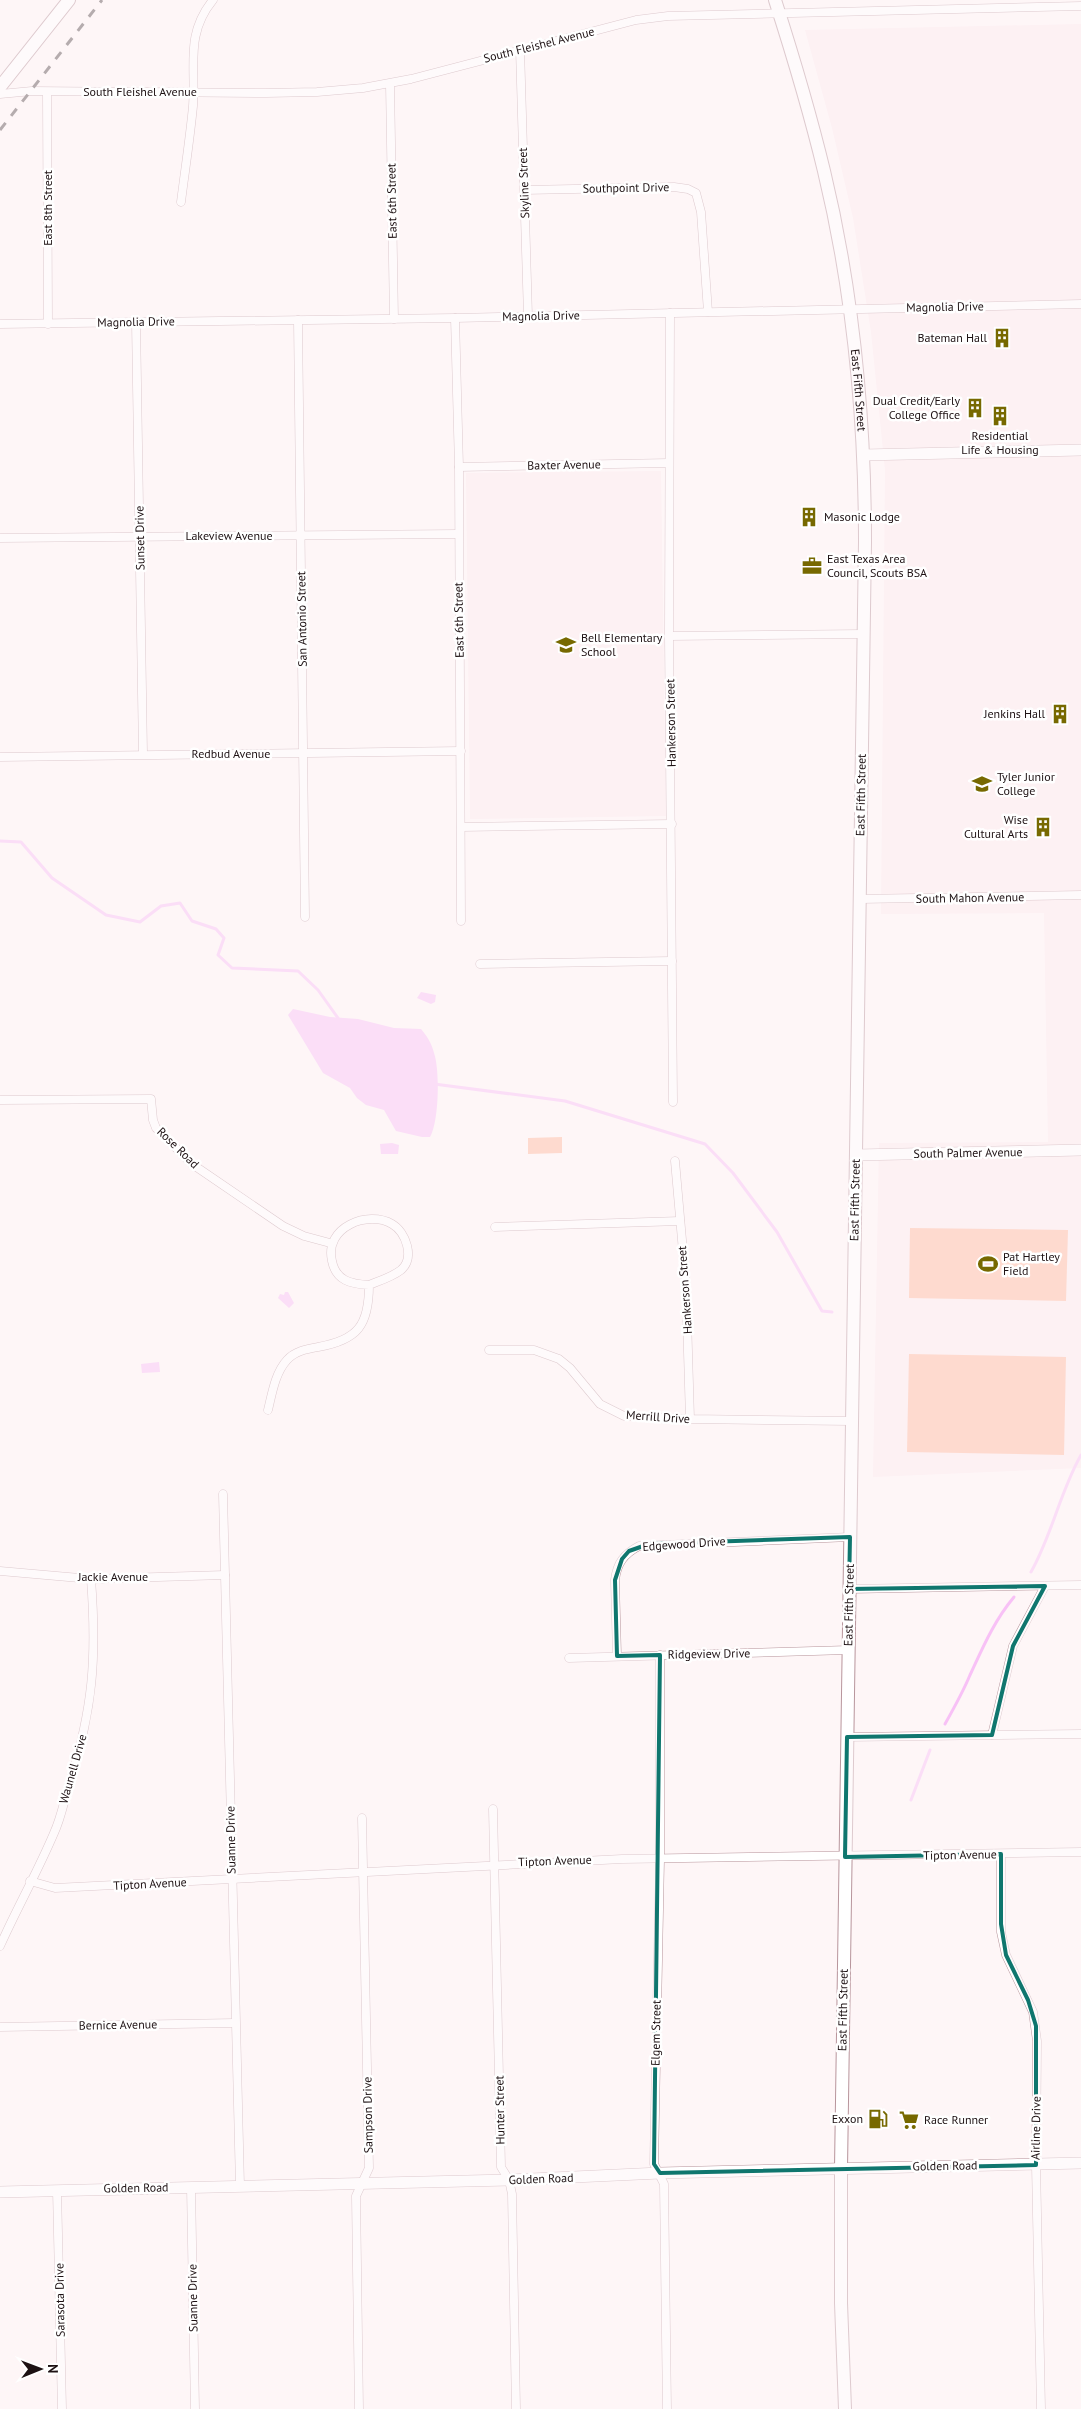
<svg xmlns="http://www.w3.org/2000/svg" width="1081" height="2409" font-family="'PT Sans',sans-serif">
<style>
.built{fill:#fdeaed}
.green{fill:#feb99d}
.water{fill:#f8c1f6}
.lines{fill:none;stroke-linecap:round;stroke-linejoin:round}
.stream{stroke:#f8c1f6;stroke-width:3}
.street-casing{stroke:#b8959c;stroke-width:9}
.secondary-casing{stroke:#b8959c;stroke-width:12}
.primary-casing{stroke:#b8959c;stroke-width:14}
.street{stroke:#fff;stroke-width:8}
.secondary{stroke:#fff;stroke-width:11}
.primary{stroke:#fff;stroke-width:12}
.rail{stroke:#5e5354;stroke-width:3;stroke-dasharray:9 9;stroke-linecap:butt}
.marked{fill:none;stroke:#0f766e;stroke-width:4;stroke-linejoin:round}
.labels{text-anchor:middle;stroke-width:5;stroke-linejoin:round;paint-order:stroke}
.street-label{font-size:12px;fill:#1d1113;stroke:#fff}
.poi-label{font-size:12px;fill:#1d1113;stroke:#fff;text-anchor:start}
</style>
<rect width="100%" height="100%" fill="#fef6f7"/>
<g class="built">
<path d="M1081,24v1444l-208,9 6,-334 169,-1 -4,-229 -163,1 4,-444 -14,-138 -18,-114 -21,-90 -27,-98z"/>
<path d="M661,471l5,345 -196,3 -4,-346z"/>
</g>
<g class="green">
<path d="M562,1137v16l-34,1v-16z"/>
<path d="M910,1228l158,2 -2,71 -157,-3z"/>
<path d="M909,1354l157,3 -2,98 -157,-3z"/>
</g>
<g class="water">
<path d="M421,992l15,3 -1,7 -4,2 -14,-6z"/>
<path d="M293,1009l37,8 28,2 36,9 27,1c6,7 11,15 13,24 6,17 5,69 -4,84h-8l-26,-6 -12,-21 -18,-5 -9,-7 -7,-10 -27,-15 -35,-58z"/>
<path d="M392,1143l7,2 -1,9h-17l-1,-10z"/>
<path d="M285,1292h3l6,11 -5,5 -11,-10 2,-4 4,1z"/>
<path d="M159,1362l1,10 -18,1 -1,-9z"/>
</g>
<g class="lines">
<g class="stream">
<path d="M0,841l21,1 31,36 54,37 34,7 21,-16 19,-3 12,18 24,8 8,9 -6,17 14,13 66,3 20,19 20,28"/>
<path d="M434,1084l131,17 140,43 28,29 44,59 45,79 10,1"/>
<path d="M1031,1572c21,-37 29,-80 50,-117"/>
<path d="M945,1724c9,-16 18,-32 25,-49 13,-28 24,-54 44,-78"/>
<path d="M911,1800l19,-50"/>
</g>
<defs>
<g id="street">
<path d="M520,49l8,267"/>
<path d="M390,84l4,235"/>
<path d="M47,92l1,232"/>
<path d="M0,94l32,-3 234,2 51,-1 46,-4 48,-9 225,-59 32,-4 413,-10"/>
<path d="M524,190l150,-3 14,2 8,4 5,19 7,100"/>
<path d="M181,202c4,-32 9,-64 12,-96 3,-40 -8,-72 20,-106"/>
<path d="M670,313l-1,323 4,466"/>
<path d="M455,318l4,149 2,454"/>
<path d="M298,320l7,597"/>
<path d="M136,322l7,432"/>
<path d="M0,324l455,-6 626,-14"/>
<path d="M459,467l210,-4"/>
<path d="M0,538l458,-4"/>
<path d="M669,636l194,-2"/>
<path d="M0,757l461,-6"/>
<path d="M461,827l211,-3"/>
<path d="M860,899l221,-4"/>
<path d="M480,964l192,-3"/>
<path d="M0,1100l151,-1 2,21 3,8 36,36 91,62 21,10 26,7"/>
<path d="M675,1161l11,124 4,134"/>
<path d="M495,1227l185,-6"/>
<path d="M489,1350h45l25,9 11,9 30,36 24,12 66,3 161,2"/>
<path d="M268,1410c4,-16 7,-37 19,-50 8,-9 20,-11 31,-13 40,-7 51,-22 51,-62 10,-4 23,-8 32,-15 14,-12 5,-38 -9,-46 -24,-14 -68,3 -60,37 4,20 19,23 37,24"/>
<path d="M223,1494l17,692"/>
<path d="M0,1571l91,8 134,-4"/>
<path d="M849,1589l232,-4"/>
<path d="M660,1655v204l-6,305 10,20 3,225"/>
<path d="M617,1656l-2,-76c2,-17 9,-26 24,-34l211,-9"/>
<path d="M569,1658l279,-8"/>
<path d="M992,1735l21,-89 32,-60"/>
<path d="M847,1737l234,-3"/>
<path d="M493,1809l8,358 8,13 3,14 4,215"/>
<path d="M1001,1854v78l5,23 27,57 4,29 -1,124 5,244"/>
<path d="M30,1881l25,7 567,-29 459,-7"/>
<path d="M0,1946c17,-38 38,-75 54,-113 7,-15 10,-32 15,-48 24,-76 28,-127 22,-206"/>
<path d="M0,2027l235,-4"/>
<path d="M191,2187l4,222"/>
<path d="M57,2190l5,219"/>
<path d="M359,2409l-3,-213 13,-28 -7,-350"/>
</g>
<g id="secondary">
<path d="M863,455l218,-5"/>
<path d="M856,1155l225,-5"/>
<path d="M0,2192l509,-12 151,-7 421,-10"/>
</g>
<g id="primary">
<path id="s1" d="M775,0c18,56 35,113 49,171 29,120 41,248 41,371l-24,1627v134l4,106"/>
<path d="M0,87l69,-87"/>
</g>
</defs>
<use href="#street" class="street-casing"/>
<use href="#secondary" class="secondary-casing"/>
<use href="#primary" class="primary-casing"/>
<use href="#street" class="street"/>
<use href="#secondary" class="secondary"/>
<use href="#primary" class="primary"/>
<path class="rail" d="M0,130l102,-130"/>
</g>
<path d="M0 0H1081V2409H0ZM850,1537l-1,52 196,-3 -32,60 -21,89 -145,2 -2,120 156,-3v70l5,31 22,45 8,26v139l-376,8 -6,-9 6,-509 -43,1 -2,-76 7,-21 7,-8 20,-7z" fill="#fef6f7" fill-opacity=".55" fill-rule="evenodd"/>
<path class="marked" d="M850,1537l-1,52 196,-3 -32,60 -21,89 -145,2 -2,120 156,-3v70l5,31 22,45 8,26v139l-376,8 -6,-9 6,-509 -43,1 -2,-76 7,-21 7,-8 20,-7z"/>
<defs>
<symbol id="building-bare" viewBox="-9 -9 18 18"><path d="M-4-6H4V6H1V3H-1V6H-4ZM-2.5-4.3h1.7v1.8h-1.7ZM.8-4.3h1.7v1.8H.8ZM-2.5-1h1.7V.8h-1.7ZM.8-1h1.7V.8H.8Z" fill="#776900" stroke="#fff" stroke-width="2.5" paint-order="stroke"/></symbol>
<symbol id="office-bare" viewBox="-9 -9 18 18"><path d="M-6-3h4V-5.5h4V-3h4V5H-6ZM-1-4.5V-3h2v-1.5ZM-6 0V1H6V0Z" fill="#776900" stroke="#fff" stroke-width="2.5" paint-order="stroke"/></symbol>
<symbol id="school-bare" viewBox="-9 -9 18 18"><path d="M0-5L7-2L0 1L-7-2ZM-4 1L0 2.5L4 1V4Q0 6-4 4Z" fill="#776900" stroke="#fff" stroke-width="2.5" paint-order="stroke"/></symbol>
<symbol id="university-bare" viewBox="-9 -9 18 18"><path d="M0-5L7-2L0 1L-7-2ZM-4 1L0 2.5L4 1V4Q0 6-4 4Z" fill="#776900" stroke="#fff" stroke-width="2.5" paint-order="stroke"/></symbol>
<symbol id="stadium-bare" viewBox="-9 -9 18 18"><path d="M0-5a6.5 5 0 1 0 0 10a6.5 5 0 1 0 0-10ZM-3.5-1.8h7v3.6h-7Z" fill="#776900" stroke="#fff" stroke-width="2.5" paint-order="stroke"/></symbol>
<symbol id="fuel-bare" viewBox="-9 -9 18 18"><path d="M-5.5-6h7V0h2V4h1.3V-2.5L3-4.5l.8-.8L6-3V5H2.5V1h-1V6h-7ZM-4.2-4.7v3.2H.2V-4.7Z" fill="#776900" stroke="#fff" stroke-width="2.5" paint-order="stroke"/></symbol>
<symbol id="supermarket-bare" viewBox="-9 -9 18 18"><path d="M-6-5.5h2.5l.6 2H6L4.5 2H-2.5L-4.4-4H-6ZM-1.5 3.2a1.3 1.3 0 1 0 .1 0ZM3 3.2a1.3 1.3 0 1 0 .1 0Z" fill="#776900" stroke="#fff" stroke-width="2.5" paint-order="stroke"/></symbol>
</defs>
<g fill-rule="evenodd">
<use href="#building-bare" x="988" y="324" width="28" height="28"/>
<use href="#building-bare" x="961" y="394" width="28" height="28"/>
<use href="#building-bare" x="986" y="402" width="28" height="28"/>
<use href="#building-bare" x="795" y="503" width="28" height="28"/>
<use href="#office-bare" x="798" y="552" width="28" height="28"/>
<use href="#school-bare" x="552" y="631" width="28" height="28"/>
<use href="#building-bare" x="1046" y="700" width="28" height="28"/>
<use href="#university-bare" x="968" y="770" width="28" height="28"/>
<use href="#building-bare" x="1029" y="813" width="28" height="28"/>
<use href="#stadium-bare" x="974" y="1250" width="28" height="28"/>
<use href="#fuel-bare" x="864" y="2105" width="28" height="28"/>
<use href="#supermarket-bare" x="895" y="2106" width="28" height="28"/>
</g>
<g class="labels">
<g class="street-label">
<text transform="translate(539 45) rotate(-14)" y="4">South Fleishel Avenue</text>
<text x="140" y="96">South Fleishel Avenue</text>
<text transform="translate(524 183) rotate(-92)" y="4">Skyline Street</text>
<text transform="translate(626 188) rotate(-1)" y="4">Southpoint Drive</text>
<text transform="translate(392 201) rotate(-91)" y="4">East 6th Street</text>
<text transform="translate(48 208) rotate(-90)" y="4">East 8th Street</text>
<text transform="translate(945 307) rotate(-1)" y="4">Magnolia Drive</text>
<text transform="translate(541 316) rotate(-1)" y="4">Magnolia Drive</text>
<text transform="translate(136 322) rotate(-1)" y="4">Magnolia Drive</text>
<text dy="4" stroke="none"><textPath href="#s1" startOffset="400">East Fifth Street</textPath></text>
<text transform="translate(564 465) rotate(-1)" y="4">Baxter Avenue</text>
<text x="229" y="540">Lakeview Avenue</text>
<text transform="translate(140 538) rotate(-91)" y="4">Sunset Drive</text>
<text transform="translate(302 619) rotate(-91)" y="4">San Antonio Street</text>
<text transform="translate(459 620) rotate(-91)" y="4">East 6th Street</text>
<text transform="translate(671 723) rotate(-91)" y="4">Hankerson Street</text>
<text x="231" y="758">Redbud Avenue</text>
<text transform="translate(861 795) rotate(-89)" y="4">East Fifth Street</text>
<text transform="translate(970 898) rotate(-1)" y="4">South Mahon Avenue</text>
<text transform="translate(178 1148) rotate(44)" y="4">Rose Road</text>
<text transform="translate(968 1153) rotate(-1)" y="4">South Palmer Avenue</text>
<text transform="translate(855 1200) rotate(-89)" y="4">East Fifth Street</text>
<text transform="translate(685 1290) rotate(-94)" y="4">Hankerson Street</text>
<text transform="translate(658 1417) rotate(4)" y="4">Merrill Drive</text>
<text transform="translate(684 1544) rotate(-4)" y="4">Edgewood Drive</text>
<text x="113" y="1581">Jackie Avenue</text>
<text transform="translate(849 1605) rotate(-89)" y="4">East Fifth Street</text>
<text transform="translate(709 1654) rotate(-1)" y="4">Ridgeview Drive</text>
<text transform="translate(73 1769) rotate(-74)" y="4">Waunell Drive</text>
<text transform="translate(231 1840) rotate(-91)" y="4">Suanne Drive</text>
<text transform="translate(960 1855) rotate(-1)" y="4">Tipton Avenue</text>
<text transform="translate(555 1861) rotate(-2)" y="4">Tipton Avenue</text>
<text transform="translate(150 1884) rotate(-3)" y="4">Tipton Avenue</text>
<text transform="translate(843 2010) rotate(-89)" y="4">East Fifth Street</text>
<text transform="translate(118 2025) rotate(-1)" y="4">Bernice Avenue</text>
<text transform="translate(656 2033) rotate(-89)" y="4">Elgem Street</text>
<text transform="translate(500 2110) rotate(-91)" y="4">Hunter Street</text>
<text transform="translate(368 2115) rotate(-91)" y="4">Sampson Drive</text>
<text transform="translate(1036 2128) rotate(-89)" y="4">Airline Drive</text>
<text transform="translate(945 2166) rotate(-1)" y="4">Golden Road</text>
<text transform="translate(541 2179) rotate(-2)" y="4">Golden Road</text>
<text transform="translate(136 2188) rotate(-1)" y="4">Golden Road</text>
<text transform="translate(193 2298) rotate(-91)" y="4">Suanne Drive</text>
<text transform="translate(60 2300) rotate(-91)" y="4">Sarasota Drive</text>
</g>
<g class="poi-label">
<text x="987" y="342" text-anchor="end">Bateman Hall</text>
<text x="960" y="405" text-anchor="end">Dual Credit/Early<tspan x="960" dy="14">College Office</tspan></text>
<text x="1000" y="440" text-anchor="middle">Residential<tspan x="1000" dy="14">Life &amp; Housing</tspan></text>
<text x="824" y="521">Masonic Lodge</text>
<text x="827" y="563">East Texas Area<tspan x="827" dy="14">Council, Scouts BSA</tspan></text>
<text x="581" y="642">Bell Elementary<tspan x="581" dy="14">School</tspan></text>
<text x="1045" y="718" text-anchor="end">Jenkins Hall</text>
<text x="997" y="781">Tyler Junior<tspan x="997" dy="14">College</tspan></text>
<text x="1028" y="824" text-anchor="end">Wise<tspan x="1028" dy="14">Cultural Arts</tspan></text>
<text x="1003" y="1261">Pat Hartley<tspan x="1003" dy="14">Field</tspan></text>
<text x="863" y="2123" text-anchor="end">Exxon</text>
<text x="924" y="2124">Race Runner</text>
</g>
</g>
<g transform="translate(40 2369) rotate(89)" stroke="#ffffff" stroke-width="4" paint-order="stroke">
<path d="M0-4L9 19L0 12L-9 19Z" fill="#1d1113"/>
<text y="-8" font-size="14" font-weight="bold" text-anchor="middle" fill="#1d1113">N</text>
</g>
</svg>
